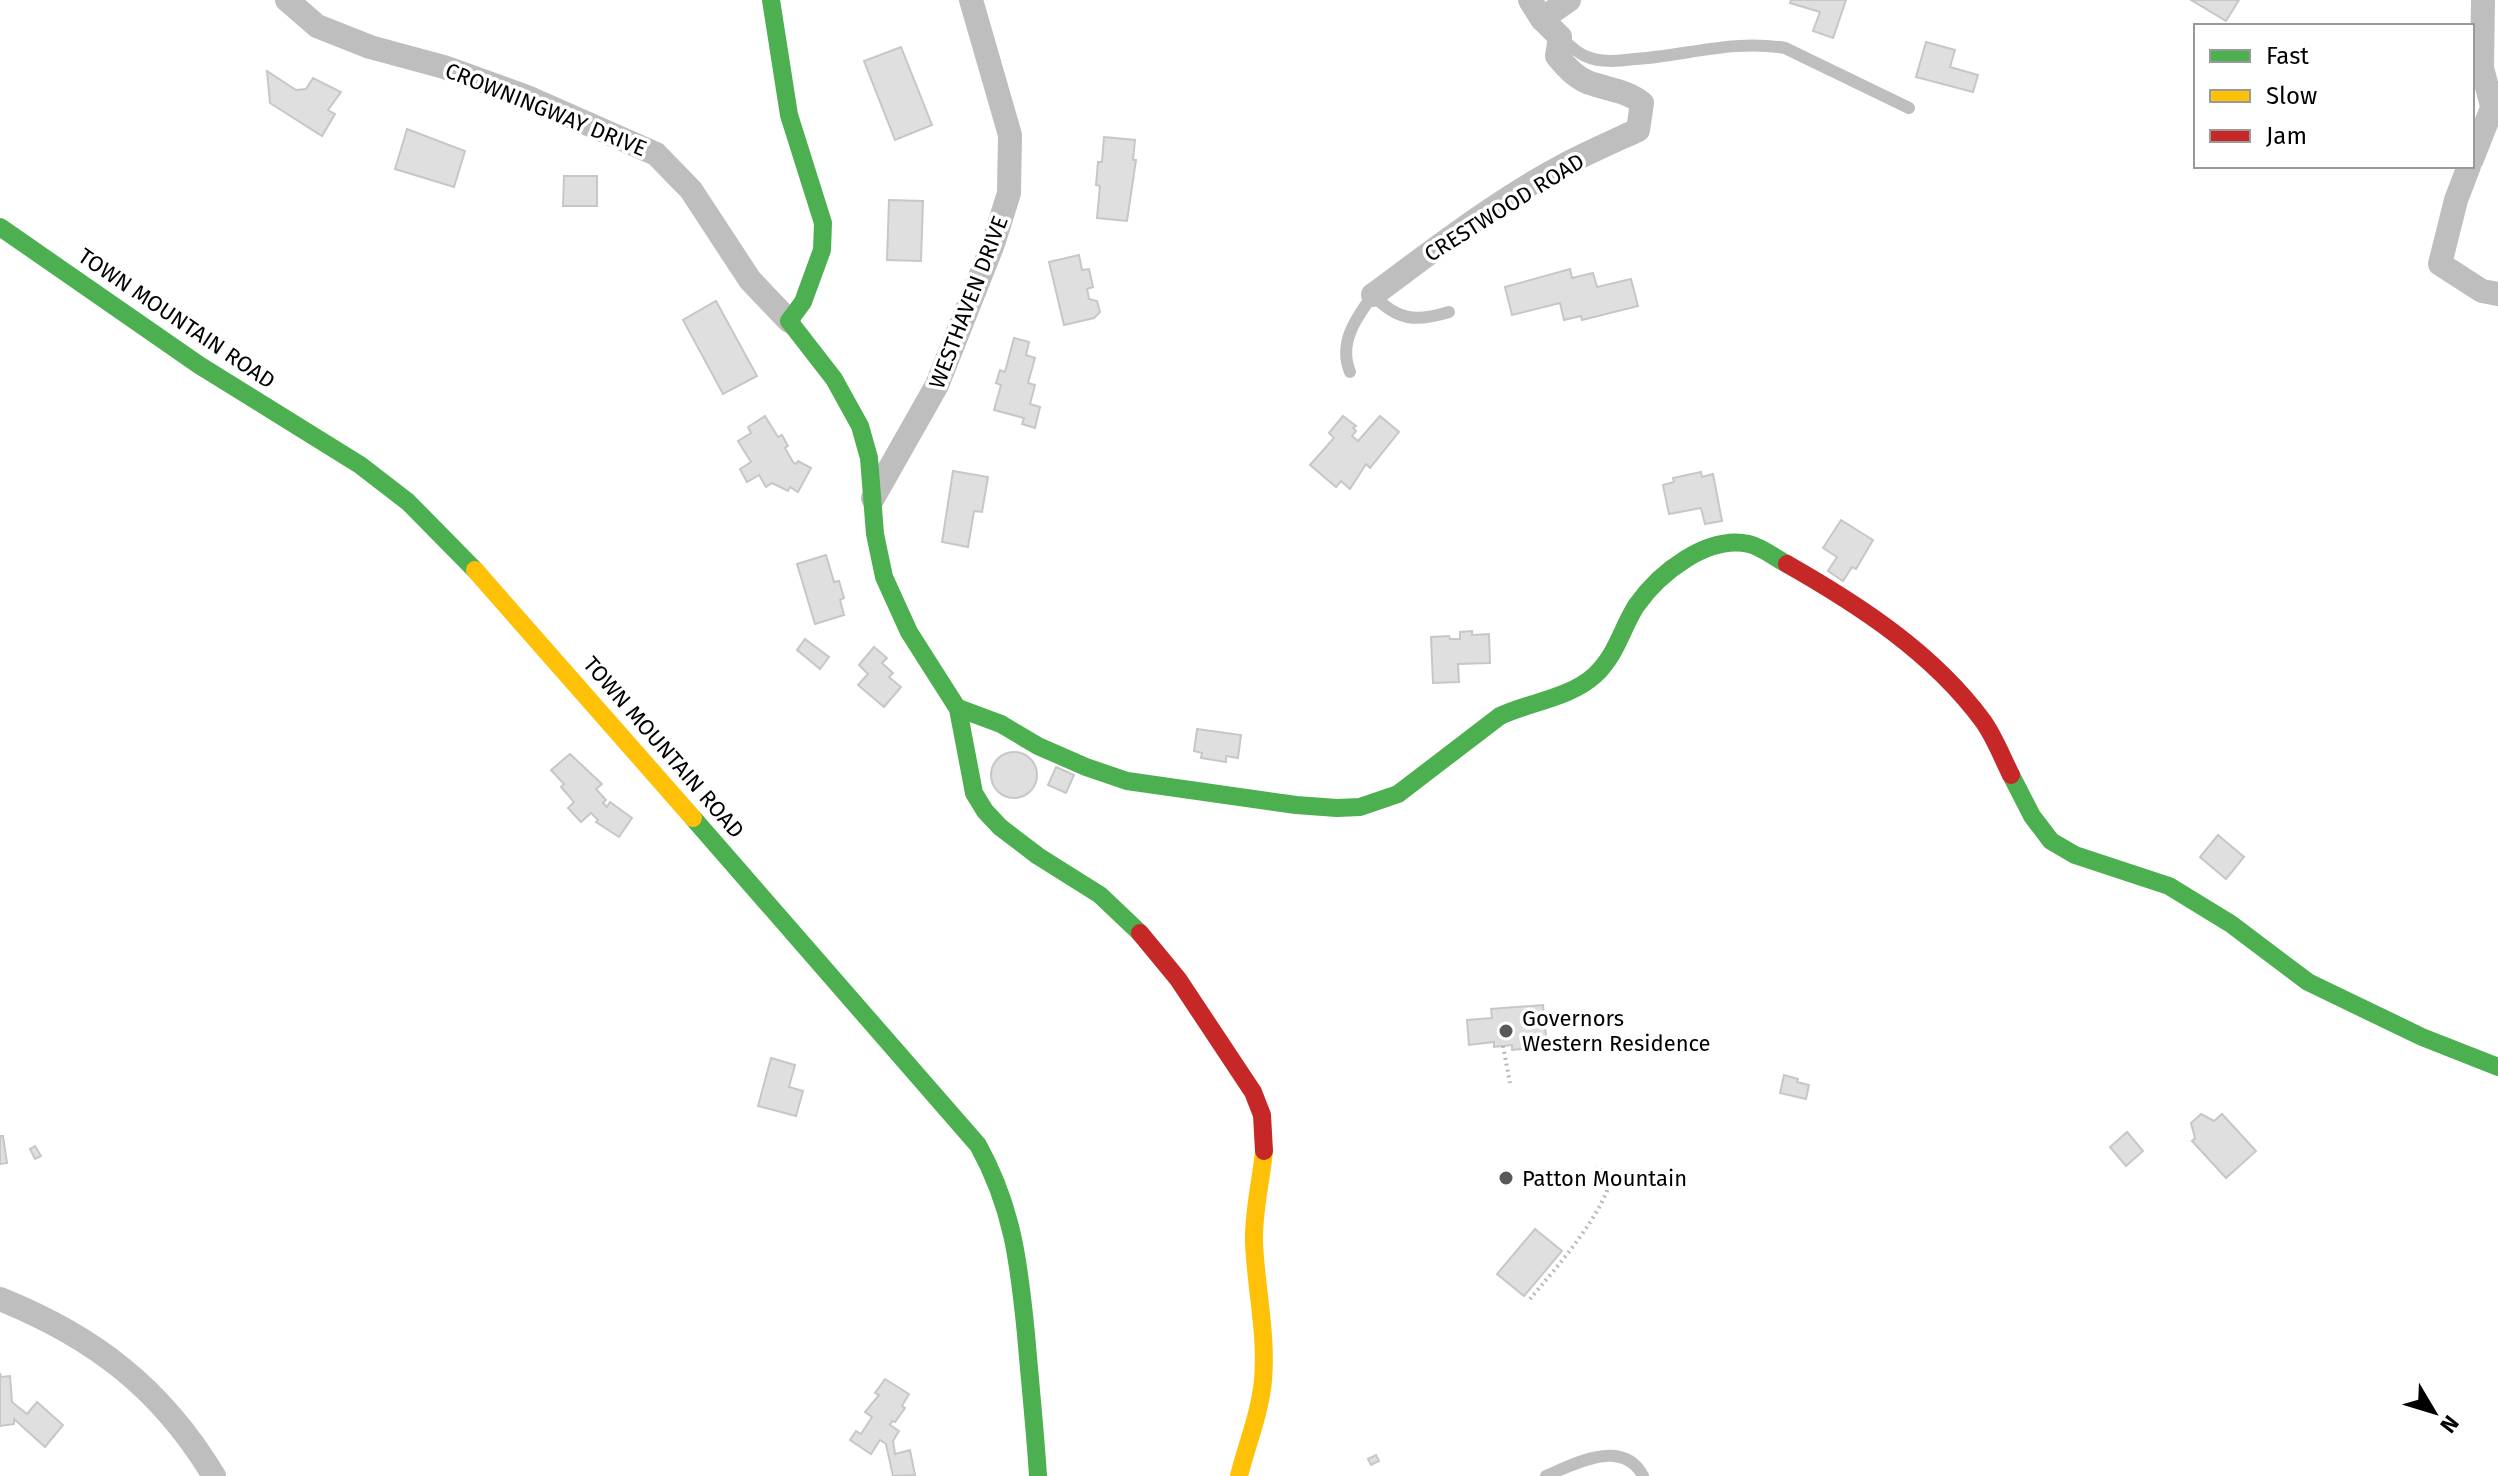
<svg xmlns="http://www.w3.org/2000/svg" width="2498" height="1476" font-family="'Fira Sans',sans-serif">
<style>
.building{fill:#dfdfdf;stroke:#c7c7c7;stroke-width:2}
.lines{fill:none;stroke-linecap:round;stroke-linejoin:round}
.path{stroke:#b9b9b9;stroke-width:4;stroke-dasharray:2 4;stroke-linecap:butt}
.lane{stroke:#bebebe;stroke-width:12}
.street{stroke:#bebebe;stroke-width:24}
.fast{stroke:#4caf50;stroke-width:18}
.slow{stroke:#ffc107;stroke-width:18}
.jam{stroke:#c62828;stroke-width:18}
.poi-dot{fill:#595959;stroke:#fff;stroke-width:3}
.labels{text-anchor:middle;stroke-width:7;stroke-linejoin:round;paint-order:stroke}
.street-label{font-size:22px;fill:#000;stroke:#fff}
.poi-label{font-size:22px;fill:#000;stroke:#fff;text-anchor:start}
</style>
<rect width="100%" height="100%" fill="#fff"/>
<g class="building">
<path d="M1791,0h55l-13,38 -20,-7 7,-19 -30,-9z"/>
<path d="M2191,0h48l-13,21z"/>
<path d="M1926,42l29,8 -5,17 28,8 -5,17 -57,-15z"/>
<path d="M901,47l31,78 -37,15 -31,-79z"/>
<path d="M267,71l29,19 10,-1 7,-11 28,14 -13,18 7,4 -13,22 -52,-33z"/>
<path d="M407,129l58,22 -11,36 -59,-18z"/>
<path d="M1104,137l31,3 -2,20h3l-9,61 -30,-3 3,-32 -4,-1 2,-23h4z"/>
<path d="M564,176h33v30h-34z"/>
<path d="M889,200l34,1 -2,60 -34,-1z"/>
<path d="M1079,255l3,15 7,-1 4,18 -6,2 2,10 8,2 3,11 -6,6 -30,7 -15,-63z"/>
<path d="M1570,269l2,9 21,-5 4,14 34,-8 7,27 -56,14 -1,-4 -17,4 -4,-17 -48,12 -7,-28z"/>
<path d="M716,301l41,75 -34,18 -40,-74z"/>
<path d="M1014,338l15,4 -3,13 9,3 -7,25 7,2 -5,19 10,3 -5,21 -13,-4 2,-6 -30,-8 7,-25 -5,-2 4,-13 5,2z"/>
<path d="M765,416l13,21 4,-2 6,11 -3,2 8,14 3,2 2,-3 13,7 -13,24 -8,-5 -2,4 -16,-8 -6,4 -7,-12 -12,7 -7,-13 11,-7 -13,-21 13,-8 -3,-6z"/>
<path d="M1343,416l13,10 -3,2 3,3 -4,5 6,5 22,-25 19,16 -29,36 -4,-4 -16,25 -9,-8 -5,6 -26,-22 24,-27 -5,-5z"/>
<path d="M953,471l35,6 -6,35 -8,-1 -6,36 -26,-5z"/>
<path d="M1701,472l1,5 11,-3 9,47 -17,3 -4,-16 -32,6 -6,-29 11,-3 -1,-4z"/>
<path d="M1841,520l32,20 -17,29 -4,-2 -9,14 -15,-10 9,-14 -14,-9z"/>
<path d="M826,555l8,27 5,-1 5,17 -4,2 4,15 -29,9 -18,-60z"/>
<path d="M1472,631v4l17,-1 1,29 -32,1 1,18 -26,1 -2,-46 18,-1 1,3h10v-7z"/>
<path d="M805,639l24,18 -9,12 -23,-19z"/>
<path d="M874,647l13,11 -5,5 11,10 -4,4 12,10 -17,20 -26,-22 10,-11 -9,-9z"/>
<path d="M1197,729l44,6 -3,23 -12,-2v6l-25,-4 1,-5 -8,-2z"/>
<circle cx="1014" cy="775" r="23"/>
<path d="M570,754l32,30 -6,5 10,11 -3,3 4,4 3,-5 22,16 -13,19 -23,-15 2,-2 -7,-7 -10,9 -13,-14 6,-6 -13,-15 3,-3 -13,-14z"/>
<path d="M1056,767l18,8 -8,18 -18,-8z"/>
<path d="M2218,835l26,22 -18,22 -26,-22z"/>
<path d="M1543,1005l4,42 -35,3v-5l-18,2v-5l-25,3 -2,-25 25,-2 -1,-9z"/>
<path d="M771,1058l24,7 -6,22 14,4 -7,25 -38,-10z"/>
<path d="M1784,1075l14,4 -1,3 12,3 -3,14 -26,-6z"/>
<path d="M2201,1114l13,7 8,-7 34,37 -30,27 -34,-37 3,-3 -4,-15z"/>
<path d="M2127,1132l16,19 -17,15 -16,-19z"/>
<path d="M0,1136h3l4,27 -7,1z"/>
<path d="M35,1146l6,10 -6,3 -5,-10z"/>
<path d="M1535,1229l27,22 -38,45 -27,-22z"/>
<path d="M0,1373l1,4 9,-1 2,26 15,12 10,-12 26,23 -18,22 -31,-28v5l-14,2z"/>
<path d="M885,1379l24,15 -7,12 3,2 -10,14 -3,-1 -2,4 9,6 -6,10 2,13 15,-4 5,25 -22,1 -7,-32 -6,-4 -9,14 -21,-14 6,-9 5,3 11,-17 -7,-5 14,-17 -4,-2z"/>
<path d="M1376,1455l3,6 -8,4 -3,-6z"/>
</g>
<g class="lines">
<g class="path">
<path d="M1503,1046l7,37"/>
<path d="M1530,1299c25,-30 78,-89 82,-127l-20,-3"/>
</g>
<g class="lane">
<path d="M1560,37c8,7 16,15 25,19 15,7 33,5 50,3 49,-3 100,-20 150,-11l124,60"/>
<path d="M1350,372c-12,-29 6,-54 23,-77 25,26 43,27 76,17"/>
<path d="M1546,1476c30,-13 77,-38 97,0"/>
</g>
<g class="street">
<path d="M287,0l30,26 53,21 74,20 83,30 129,57 35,36 59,90 39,41"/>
<path d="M2483,0l-1,68 10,38"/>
<path d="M1542,19l27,-19"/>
<path d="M2472,159l26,-66"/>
<path d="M2469,166l-13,34 -16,64 42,27 16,3"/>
<path d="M1373,295c62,-46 125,-95 193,-131 23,-12 48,-23 72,-34l4,-27c-15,-12 -31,-13 -49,-19 -15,-4 -26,-16 -36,-28l3,-19 -18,-18 -12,-19"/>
<path d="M873,498l64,-113 56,-141 16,-51 1,-58 -39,-135"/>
<path d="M0,1299c94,38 161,89 214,177"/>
</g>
<g class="fast">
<path d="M771,0l18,115 34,108 -1,27 -19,52 -14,19 45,58 26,47 9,32 6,76 9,43 25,55 49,77 16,84 11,18 15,16 38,29 62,39 40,38"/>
<path d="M0,227l199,138 161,100 48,37 67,68"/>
<path d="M958,708l43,16 37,22 48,21 41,14 169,24 41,3 23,-1 38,-13 102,-78c30,-14 70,-18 95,-41 22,-21 26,-45 41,-69 23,-33 71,-71 113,-62 13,3 26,14 38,20"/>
<path d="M2011,775l21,41 19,25 24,14 94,31 62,38 77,58 114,55 76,30"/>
<path d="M693,818l285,327c35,63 41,119 48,189 4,48 9,95 12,142"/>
</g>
<g class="slow">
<path d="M475,570l218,248"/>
<path d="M1239,1476c8,-32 21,-63 24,-96 4,-46 -7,-91 -9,-137 -1,-31 7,-61 10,-92"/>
</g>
<g class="jam">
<path d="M1787,564c72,41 146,89 196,157 11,15 19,36 28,54"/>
<path d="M1140,933l38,46 75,113 9,23 2,36"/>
</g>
</g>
<g class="poi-dot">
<circle cx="1506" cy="1031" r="8"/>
<circle cx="1506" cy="1178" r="8"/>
</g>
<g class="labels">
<g class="street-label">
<text transform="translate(546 109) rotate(22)" y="8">CROWNINGWAY DRIVE</text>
<text transform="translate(1504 207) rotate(-32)" y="8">CRESTWOOD ROAD</text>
<text transform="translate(968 302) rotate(-69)" y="8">WESTHAVEN DRIVE</text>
<text transform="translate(177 318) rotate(34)" y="8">TOWN MOUNTAIN ROAD</text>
<text transform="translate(664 747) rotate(49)" y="8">TOWN MOUNTAIN ROAD</text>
</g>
<g class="poi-label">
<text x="1522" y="1026">Governors<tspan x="1522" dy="25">Western Residence</tspan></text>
<text x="1522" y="1186">Patton Mountain</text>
</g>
</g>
<rect x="2194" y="24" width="280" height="144" fill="#ffffff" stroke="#999999" stroke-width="2"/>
<rect x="2210" y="50" width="40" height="12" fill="#4caf50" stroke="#999999" stroke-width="2"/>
<text x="2266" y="64" font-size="24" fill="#000000">Fast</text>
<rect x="2210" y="90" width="40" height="12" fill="#ffc107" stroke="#999999" stroke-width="2"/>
<text x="2266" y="104" font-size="24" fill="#000000">Slow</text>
<rect x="2210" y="130" width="40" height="12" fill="#c62828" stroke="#999999" stroke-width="2"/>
<text x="2266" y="144" font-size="24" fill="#000000">Jam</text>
<g transform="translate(2434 1412) rotate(128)" stroke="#ffffff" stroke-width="6" paint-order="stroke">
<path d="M0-6L14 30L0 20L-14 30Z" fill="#000000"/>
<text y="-12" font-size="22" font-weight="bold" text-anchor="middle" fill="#000000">N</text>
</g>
</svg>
